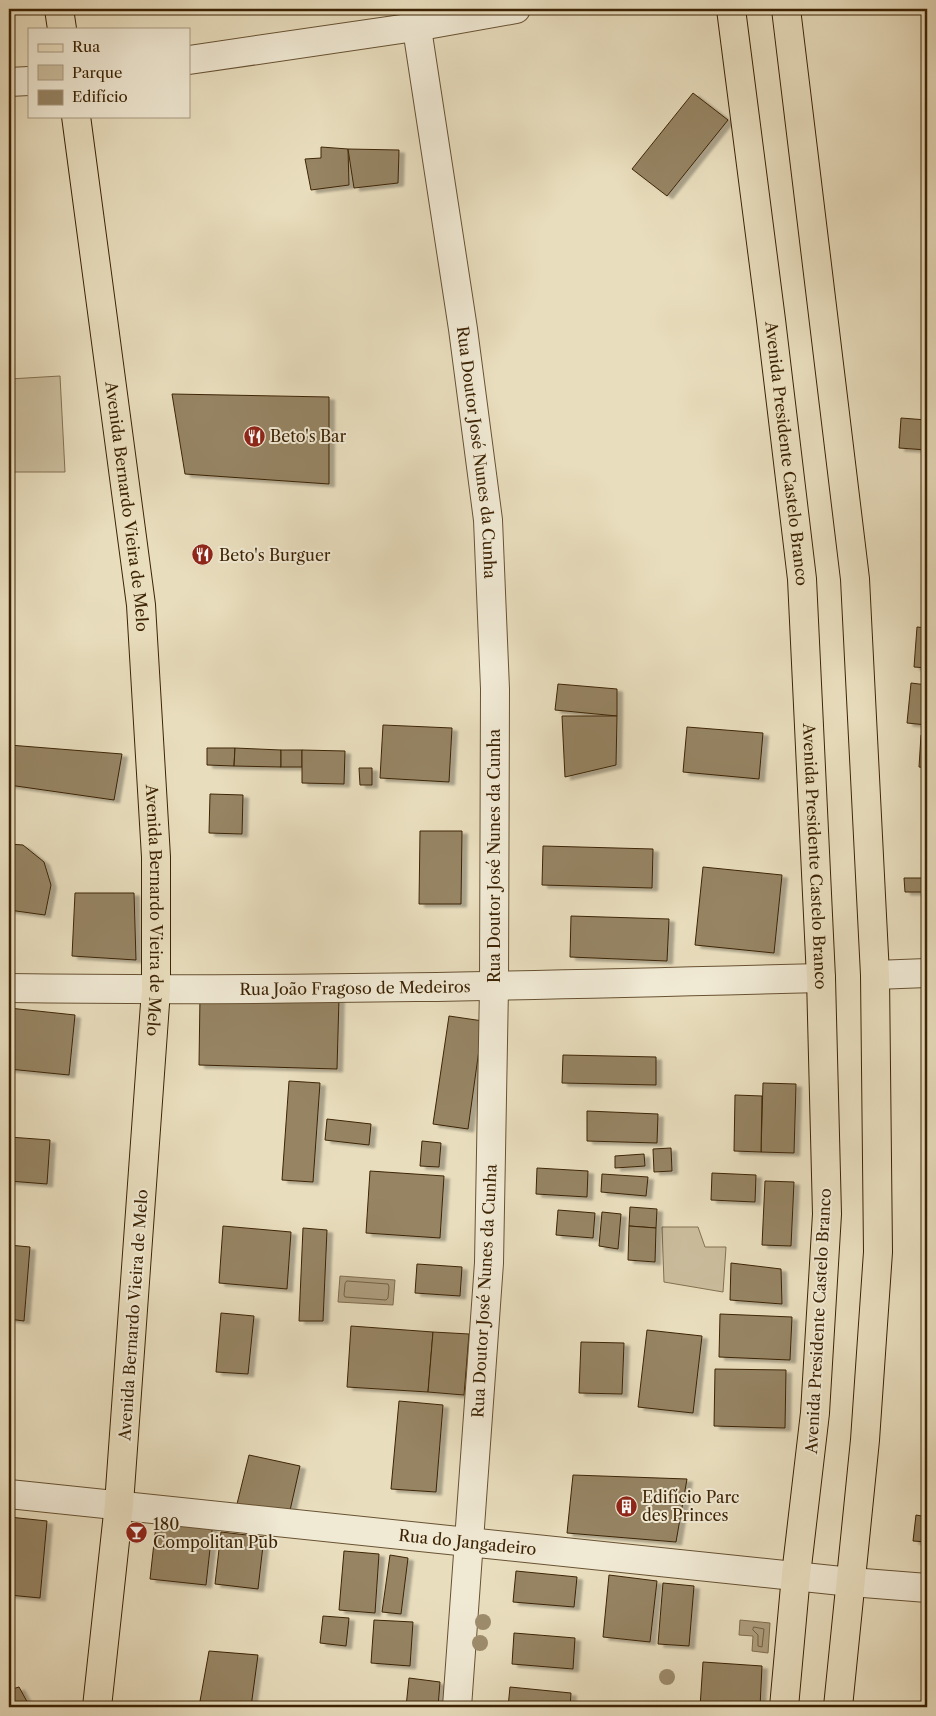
<svg xmlns="http://www.w3.org/2000/svg" width="936" height="1716" font-family="'Libre Caslon Text',serif">
<style>
.green{fill:#cbbe9e;stroke:#847151}
.water{fill:#ae9e7e;stroke:#816d4d}
.lines{fill:none;stroke-linecap:round;stroke-linejoin:round}
.shore{stroke:#766141;stroke-width:1}
.building{fill:#968464;stroke:#3d2404;filter:url(#shadow)}
.minor-casing{stroke:#685232;stroke-width:30}
.major-casing{stroke:#3d2404;stroke-width:30}
.minor{stroke:#f0e9d4;stroke-width:28}
.major{stroke:#e8ddbd;stroke-width:28}
.tree{fill:#9d8c6c}
.labels{text-anchor:middle;stroke-width:4;stroke-linejoin:round;paint-order:stroke}
.poi-label{font-size:16px;fill:#3d2404;stroke:#f0e9d4;text-anchor:start}
.street-label{font-size:16px;fill:#3d2404;stroke:#f0e9d4}
</style>
<defs>
<filter id="shadow"><feDropShadow dx="5.5" dy="3" stdDeviation="1" flood-color="#0004"/></filter>
</defs>
<rect width="100%" height="100%" fill="#e8ddbd"/>
<filter id="stains"><feTurbulence type="fractalNoise" baseFrequency=".004" numOctaves="4"/><feColorMatrix values="0 0 0 0 .2 0 0 0 0 .09 0 0 0 0 .02 0 0 0 .5 -.17"/></filter>
<radialGradient id="worn" r=".72"><stop offset=".6" stop-color="#630" stop-opacity="0"/><stop offset="1" stop-color="#630" stop-opacity=".3"/></radialGradient>
<g class="green">
<path d="M60,376l5,96h-56v-93z"/>
<path d="M662,1227h36l7,20h21l-3,45 -59,-10z"/>
</g>
<g class="water">
<path d="M340,1276l55,4 -2,25 -55,-3z"/>
<path d="M740,1620l30,3 -2,30 -16,-2 1,-15 -14,-1z"/>
</g>
<g class="lines">
<g class="shore">
<path d="M347,1281l41,3 1,3 -1,11 -2,2 -41,-3 -1,-2 1,-11z"/>
<path d="M754,1627l10,2 -2,18 -4,-1v-11l-5,-5z"/>
</g>
</g>
<g class="building">
<path d="M693,93l35,27 -61,76 -35,-27z"/>
<path d="M321,147l27,2 1,36 -38,5 -6,-31 16,-1z"/>
<path d="M348,149l51,1 -1,33 -44,5z"/>
<path d="M172,394l157,3v87l-144,-10z"/>
<path d="M901,418l26,2v30l-28,-2z"/>
<path d="M917,627l10,1v40l-13,-1z"/>
<path d="M911,683l16,2v40l-20,-2z"/>
<path d="M558,684l59,5v27l-62,-6z"/>
<path d="M562,716h55l-1,49 -51,12z"/>
<path d="M383,725l69,3 -3,54 -69,-4z"/>
<path d="M687,727l76,6 -4,46 -76,-7z"/>
<path d="M921,735l6,1v32l-8,-1z"/>
<path d="M9,745l113,9 -8,46 -105,-15z"/>
<path d="M207,748h28l-1,18 -27,-1z"/>
<path d="M235,748l46,2v17l-47,-1z"/>
<rect x="281" y="750" width="21" height="17"/>
<path d="M302,750l43,1 -1,33 -42,-1z"/>
<path d="M359,768h13v17h-12z"/>
<path d="M210,794l33,1 -1,39 -33,-1z"/>
<path d="M420,831h42l-1,73h-42z"/>
<path d="M9,844l14,1 21,17 7,23 -6,30 -36,-5z"/>
<path d="M543,846l110,3 -1,39 -110,-3z"/>
<path d="M703,867l79,8 -8,78 -79,-8z"/>
<path d="M904,878h23v14h-22z"/>
<path d="M75,893h59l2,67 -64,-4z"/>
<path d="M571,916l98,3 -2,42 -97,-4z"/>
<path d="M200,995l139,3 -2,71 -138,-4z"/>
<path d="M9,1008l66,7 -6,60 -60,-6z"/>
<path d="M449,1016l34,5 -15,108 -35,-5z"/>
<path d="M563,1055l93,2v28l-94,-2z"/>
<path d="M289,1081l31,2 -7,99 -31,-2z"/>
<path d="M763,1083l33,1 -2,69 -33,-1z"/>
<path d="M735,1095l27,1 -1,56 -27,-1z"/>
<path d="M587,1111l71,3 -1,29 -70,-2z"/>
<path d="M327,1119l44,5 -2,21 -44,-5z"/>
<path d="M9,1137l41,3 -3,44 -38,-3z"/>
<path d="M422,1141l19,2 -2,24 -19,-1z"/>
<path d="M671,1148l1,23 -18,1 -1,-23z"/>
<path d="M644,1154l1,12 -30,2v-12z"/>
<path d="M537,1168l51,3 -1,26 -51,-3z"/>
<path d="M370,1171l74,5 -4,62 -74,-5z"/>
<path d="M712,1173l44,2 -1,27 -44,-2z"/>
<path d="M602,1174l46,3 -2,19 -45,-4z"/>
<path d="M765,1181l29,1 -3,64 -29,-1z"/>
<path d="M630,1207l27,2 -1,19 -27,-2z"/>
<path d="M558,1210l37,3 -2,25 -37,-3z"/>
<path d="M602,1212l19,2 -3,35 -19,-3z"/>
<path d="M223,1226l68,6 -4,57 -68,-6z"/>
<path d="M629,1226l27,2 -1,34 -27,-2z"/>
<path d="M303,1228l24,2 -4,91h-24z"/>
<path d="M9,1245l21,2 -6,74 -15,-2z"/>
<path d="M731,1263l50,6 1,35 -52,-4z"/>
<path d="M417,1264l45,3 -2,29 -45,-3z"/>
<path d="M221,1313l33,3 -6,58 -32,-2z"/>
<path d="M720,1314l72,3 -2,43 -71,-3z"/>
<path d="M351,1326l82,6 -5,60 -81,-5z"/>
<path d="M647,1330l55,6 -9,77 -55,-6z"/>
<path d="M433,1332l36,2 -5,61 -36,-3z"/>
<path d="M581,1342l43,1 -2,51 -43,-1z"/>
<path d="M715,1369l71,1 -1,58 -71,-2z"/>
<path d="M399,1401l44,4 -7,87 -45,-3z"/>
<path d="M249,1455l51,11 -11,49 -52,-11z"/>
<path d="M573,1475l114,4 -11,63 -109,-9z"/>
<path d="M916,1515l11,2v25l-14,-1z"/>
<path d="M157,1516l56,6 -7,63 -56,-6z"/>
<path d="M9,1517l38,4 -7,77 -31,-3z"/>
<path d="M221,1532l43,5 -6,52 -43,-5z"/>
<path d="M344,1551l35,3 -4,59 -36,-3z"/>
<path d="M390,1555l18,3 -7,56 -19,-2z"/>
<path d="M516,1571l61,6 -3,30 -61,-5z"/>
<path d="M609,1575l48,6 -7,61 -47,-5z"/>
<path d="M663,1583l31,3 -5,60 -31,-2z"/>
<path d="M323,1616l26,2 -3,28 -26,-3z"/>
<path d="M374,1620l39,2 -3,44 -39,-3z"/>
<path d="M514,1633l61,5 -2,31 -61,-5z"/>
<path d="M209,1651l49,4 -7,52h-20l-31,-6z"/>
<path d="M703,1662l59,4 -2,41h-60z"/>
<path d="M409,1678l31,4 -2,25h-32z"/>
<path d="M19,1687l11,20h-21v-17z"/>
<path d="M510,1687l61,6 -1,14h-62z"/>
</g>
<g class="lines">
<defs>
<g id="minor">
<path id="s1" d="M414,9l49,320 25,191 7,169 -1,298 -5,276 -32,444"/>
<path d="M189,60l226,-33 101,-18"/>
<path d="M9,82l20,-1"/>
<path d="M875,975l52,-2"/>
<path id="s2" d="M9,988c271,4 542,-3 812,-10"/>
<path id="s3" d="M9,1494l842,88 76,6"/>
</g>
<g id="major">
<path d="M59,9l3,20"/>
<path id="s4" d="M731,9l40,311 31,259 19,399 6,236 -12,199 -19,162 -12,132"/>
<path d="M786,9l69,570 20,396 3,277 -13,188 -27,267"/>
<path id="s5" d="M76,116l65,489 15,252v133l-37,514 -22,203"/>
</g>
</defs>
<use href="#minor" class="minor-casing"/>
<use href="#major" class="major-casing"/>
<use href="#minor" class="minor"/>
<use href="#major" class="major"/>
</g>
<g class="tree">
<circle cx="483" cy="1622" r="8"/>
<circle cx="480" cy="1643" r="8"/>
<circle cx="667" cy="1677" r="8"/>
</g>
<defs>
<symbol id="restaurant-disc" viewBox="-11 -11 22 22"><circle r="9.5" fill="#8f2418" stroke="#f0e9d4"/><path d="M-5-6h1v4h1v-4h1v4h1v-4h1v5L-1.5 .5V6h-2V.5L-5-1ZM5-6V6H3V1.5H1.5Q1.5-4 5-6Z" fill="#fff"/></symbol>
<symbol id="building-disc" viewBox="-11 -11 22 22"><circle r="9.5" fill="#8f2418" stroke="#f0e9d4"/><path d="M-4-6H4V6H1V3H-1V6H-4ZM-2.5-4.3h1.7v1.8h-1.7ZM.8-4.3h1.7v1.8H.8ZM-2.5-1h1.7V.8h-1.7ZM.8-1h1.7V.8H.8Z" fill="#fff"/></symbol>
<symbol id="bar-disc" viewBox="-11 -11 22 22"><circle r="9.5" fill="#8f2418" stroke="#f0e9d4"/><path d="M-6-5H6L.8 .8V4.5H3.5V6h-7V4.5H-.8V.8Z" fill="#fff"/></symbol>
</defs>
<g fill-rule="evenodd">
<use href="#restaurant-disc" x="242" y="424" width="25" height="25"/>
<use href="#restaurant-disc" x="190" y="542" width="25" height="25"/>
<use href="#building-disc" x="614" y="1494" width="25" height="25"/>
<use href="#bar-disc" x="124" y="1520" width="25" height="25"/>
</g>
<g class="labels">
<g class="poi-label">
<text x="270" y="442">Beto's Bar</text>
<text x="219" y="561">Beto's Burguer</text>
<text x="642" y="1503">Edifício Parc<tspan x="642" dy="18">des Princes</tspan></text>
<text x="153" y="1530">180<tspan x="153" dy="18">Compolitan Pub</tspan></text>
</g>
<g class="street-label">
<text dy="6" stroke="none"><textPath href="#s1" startOffset="448">Rua Doutor José Nunes da Cunha</textPath></text>
<text dy="6" stroke="none"><textPath href="#s4" startOffset="448">Avenida Presidente Castelo Branco</textPath></text>
<text dy="6" stroke="none"><textPath href="#s5" startOffset="394">Avenida Bernardo Vieira de Melo</textPath></text>
<text transform="translate(494 856) rotate(-90)" y="6">Rua Doutor José Nunes da Cunha</text>
<text dy="6" stroke="none"><textPath href="#s4" startOffset="852">Avenida Presidente Castelo Branco</textPath></text>
<text dy="6" stroke="none"><textPath href="#s5" startOffset="799">Avenida Bernardo Vieira de Melo</textPath></text>
<text dy="6" stroke="none"><textPath href="#s2" startOffset="346">Rua João Fragoso de Medeiros</textPath></text>
<text transform="translate(484 1291) rotate(-87)" y="6">Rua Doutor José Nunes da Cunha</text>
<text transform="translate(133 1315) rotate(-86)" y="6">Avenida Bernardo Vieira de Melo</text>
<text transform="translate(818 1321) rotate(-87)" y="6">Avenida Presidente Castelo Branco</text>
<text dy="6" stroke="none"><textPath href="#s3" startOffset="461">Rua do Jangadeiro</textPath></text>
</g>
</g>
<rect width="936" height="1716" fill="none" stroke="#e8ddbd" stroke-width="30"/>
<rect x="10" y="10" width="916" height="1696" fill="none" stroke="#3d2404" stroke-width="2.5"/>
<rect x="15" y="15" width="906" height="1686" fill="none" stroke="#3d2404"/>
<rect x="28" y="28" width="162" height="90" fill="#f0e9d4" stroke="#a89a81"/>
<rect x="38" y="44" width="25" height="8" fill="#e8ddbd" stroke="#a89a81"/>
<text x="72" y="52" font-size="15" fill="#3d2404">Rua</text>
<rect x="38" y="65" width="25" height="15" fill="#cbbe9e" stroke="#a89a81"/>
<text x="72" y="78" font-size="15" fill="#3d2404">Parque</text>
<rect x="38" y="90" width="25" height="15" fill="#968464" stroke="#a89a81"/>
<text x="72" y="102" font-size="15" fill="#3d2404">Edifício</text>
<rect width="100%" height="100%" filter="url(#stains)"/>
<rect width="100%" height="100%" fill="url(#worn)"/>
</svg>
